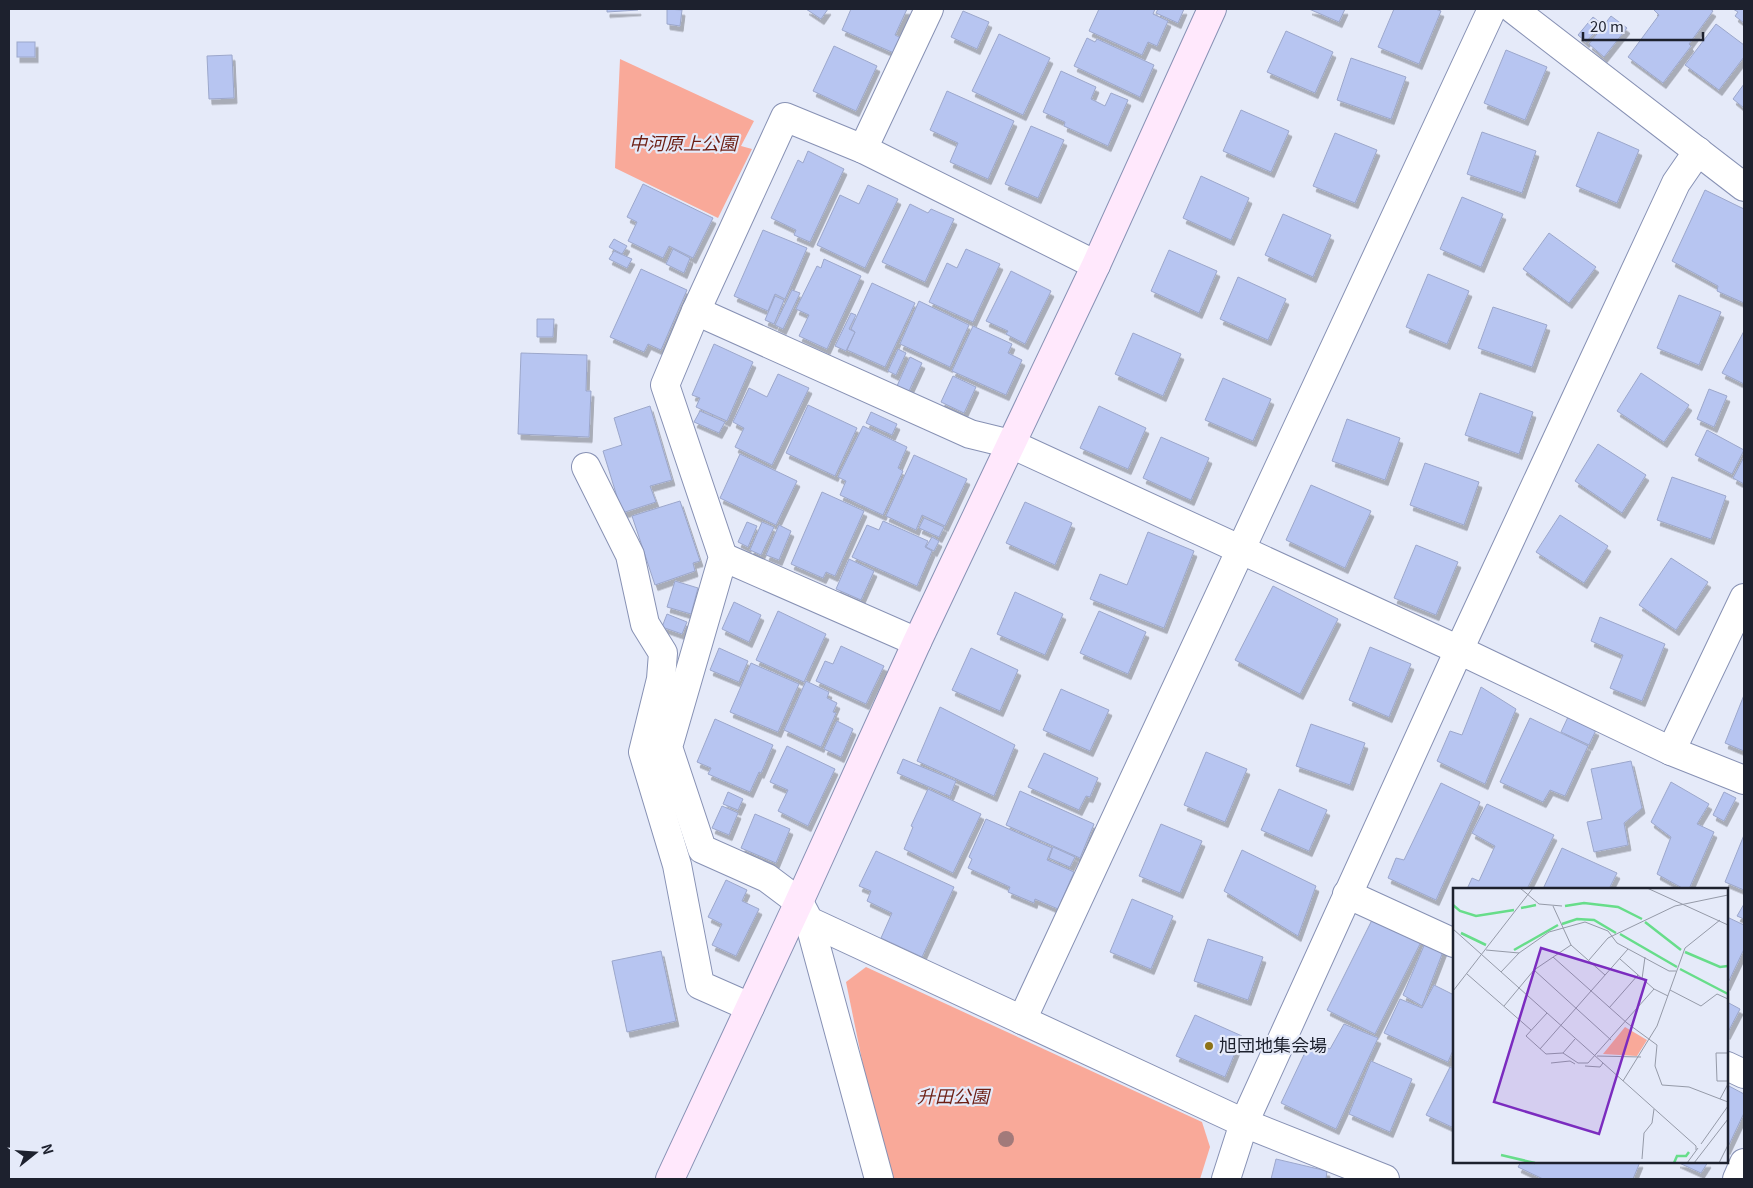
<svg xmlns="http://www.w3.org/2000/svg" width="1753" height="1188" font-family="Georgia,'Noto Sans JP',serif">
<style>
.green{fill:#f9a999}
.building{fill:#b7c5f1;stroke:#9ca7cb;filter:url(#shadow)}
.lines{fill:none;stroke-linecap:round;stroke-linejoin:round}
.street-casing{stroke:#8791b4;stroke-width:30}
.secondary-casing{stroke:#8791b4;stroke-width:30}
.street{stroke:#fff;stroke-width:28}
.secondary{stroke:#ffe8fc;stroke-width:28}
.tree{fill:#a27a7a}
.poi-dot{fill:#8d7216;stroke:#e5eaf9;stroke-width:2}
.labels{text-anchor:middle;stroke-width:4.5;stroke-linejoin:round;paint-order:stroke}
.park-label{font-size:18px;font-style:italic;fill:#6c1e13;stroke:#e5eaf9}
.poi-label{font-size:18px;fill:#1d212e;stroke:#e5eaf9;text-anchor:start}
.inset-river{fill:none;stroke:#67dd8a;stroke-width:2.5}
.inset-road{fill:none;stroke:#959aa8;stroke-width:1}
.view{fill:#7b2cbf;fill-opacity:0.15;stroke:#7b2cbf;stroke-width:2.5}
.inset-edge{fill:none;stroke:#1d212e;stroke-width:2.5}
</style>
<defs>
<filter id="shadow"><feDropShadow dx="3" dy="5.5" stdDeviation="0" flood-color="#0004"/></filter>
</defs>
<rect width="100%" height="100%" fill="#e5eaf9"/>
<g class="green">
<path d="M620,59l134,62 -13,25 11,3 -34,69 -103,-50z"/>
<path d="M866,967l336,155 8,25 -10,32h-312l-6,-21 -36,-176z"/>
</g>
<g class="building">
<path d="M607,9h31v1l-31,2z"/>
<path d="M667,9l15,1 -2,16 -13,-2z"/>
<path d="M806,9h22l-7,10z"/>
<path d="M851,9h56l-12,26 6,3 -7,15 -52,-23z"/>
<path d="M1099,9h56l-2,5 15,7 -11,25 -9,-4 -6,13 -53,-24z"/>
<path d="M1158,9h26l-6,14 -22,-10z"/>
<path d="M1309,9h36l-6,13z"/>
<path d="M1394,9h41l6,2 -22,53 -41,-17z"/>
<path d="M1655,9h55l3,2 -24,33 2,2 -28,37 -35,-26 31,-42 -5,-5z"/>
<path d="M1733,9h11v14l-9,-7 3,-4z"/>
<path d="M963,11l26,11 -12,27 -26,-12z"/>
<path d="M1611,16l16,12 -23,29 -15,-13z"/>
<path d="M1593,17l9,7 -16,18 -8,-7z"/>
<path d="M1716,24l28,21v12l-25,33 -34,-25z"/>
<path d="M1286,31l47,21 -18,41 -48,-21z"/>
<path d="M999,34l51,24 -27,57 -51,-24z"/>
<path d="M1087,38l8,4 2,-3 57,26 -14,32 -66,-31z"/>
<rect x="17" y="42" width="18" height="15"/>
<path d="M834,46l43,20 -21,45 -43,-20z"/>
<path d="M1506,50l41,17 -22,53 -41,-17z"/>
<path d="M232,55l2,43 -25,1 -2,-43z"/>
<path d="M1351,58l55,19 -15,42 -54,-19z"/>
<path d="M1061,71l35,16 -5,12 14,7 6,-13 17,7 -20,46 -44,-20 1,-4 -22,-10z"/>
<path d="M1744,84v24l-11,-9z"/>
<path d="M947,91l67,30 -26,58 -38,-17 8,-19 -28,-13z"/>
<path d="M1241,110l48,21 -18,41 -48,-21z"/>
<path d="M1031,126l33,14 -26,58 -33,-14z"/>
<path d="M1482,132l54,19 -14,42 -55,-19z"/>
<path d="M1598,132l41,18 -22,53 -41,-17z"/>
<path d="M1335,133l42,17 -22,53 -42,-17z"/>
<path d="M808,151l36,18 -34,73 -16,-7 2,-5 -25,-12 27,-58 5,3z"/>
<path d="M1201,176l48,22 -18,42 -48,-22z"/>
<path d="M643,184l70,34 -20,40 -24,-12 -6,12 -35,-17 9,-19 -10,-5z"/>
<path d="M868,185l30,14 -33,69 -48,-23 23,-50 19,9z"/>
<path d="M1705,190l39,19v94l-27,-12 1,-5 -46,-25z"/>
<path d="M1462,197l41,17 -22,53 -41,-18z"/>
<path d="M910,204l18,9 3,-4 23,10 -29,63 -43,-20z"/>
<path d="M1283,214l48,21 -18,42 -48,-22z"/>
<path d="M763,230l44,18 -22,51 -10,-5 -7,17 -34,-15z"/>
<path d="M1549,233l47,34 -27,36 -46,-34z"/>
<path d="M614,239l13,7 -5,8 -13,-7z"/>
<path d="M673,249l17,9 -6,15 -18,-9z"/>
<path d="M966,249l34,15 -27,58 -44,-20 18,-39 10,5z"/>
<path d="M1169,250l48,21 -18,42 -48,-22z"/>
<path d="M614,251l18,8 -5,9 -18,-9z"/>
<path d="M824,259l37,17 -34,73 -28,-13 10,-21 -13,-6 21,-43 4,2z"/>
<path d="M641,269l46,21 -26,60 -13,-6 -4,8 -34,-15z"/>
<path d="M1011,271l40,20 -26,53 -19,-10 2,-3 -22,-10z"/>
<path d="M1428,274l41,17 -22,53 -41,-17z"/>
<path d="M1238,277l48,22 -18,41 -48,-21z"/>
<path d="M872,283l43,20 -30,64 -38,-17 8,-18 -4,-3z"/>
<path d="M792,290l8,3 -17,36 -8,-4z"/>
<path d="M1679,295l42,17 -22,53 -42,-17z"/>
<path d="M775,296l9,4 -10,24 -9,-4z"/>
<path d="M919,301l50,24 -19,42 -50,-23z"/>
<path d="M1493,307l54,18 -15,42 -54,-19z"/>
<path d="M851,313l5,2 -7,14 6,3 -9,19 -11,-5z"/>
<path d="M537,319h17l-1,18h-16z"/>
<path d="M973,326l39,18 -4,9 14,7 -16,35 -54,-24z"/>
<path d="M1744,331v53l-22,-11z"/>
<path d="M1133,333l48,21 -18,42 -48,-22z"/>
<path d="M714,344l39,18 -26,59 -31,-14 4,-9 -8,-3z"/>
<path d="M898,349l8,4 -10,22 -8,-4z"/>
<path d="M521,353l66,2 -1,36h5l-2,46 -71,-3z"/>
<path d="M910,357l12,6 -13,28 -12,-5z"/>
<path d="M1641,373l48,32 -25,37 -47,-31z"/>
<path d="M778,374l31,14 -37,77 -37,-18 9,-19 -11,-6 16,-34 18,9z"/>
<path d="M953,376l23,11 -12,26 -23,-11z"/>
<path d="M1223,378l48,21 -18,42 -48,-21z"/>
<path d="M1709,389l18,7 -13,31 -17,-8z"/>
<path d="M1480,393l53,19 -14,42 -54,-19z"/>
<path d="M808,405l49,23 -22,48 -49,-23z"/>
<path d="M650,406l22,74 -22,6 6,16 -34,11 -19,-62 19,-6 -8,-27z"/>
<path d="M1099,406l47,22 -18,41 -48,-21z"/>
<path d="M700,411l25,11 -6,11 -25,-11z"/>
<path d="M871,412l26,12 -5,11 -26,-12z"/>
<path d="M1347,419l53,19 -15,42 -53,-19z"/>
<path d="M863,426l44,21 -9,21 5,3 -20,44 -43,-20 6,-14 -8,-4z"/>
<path d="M1707,430l37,20 -12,24 -37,-19z"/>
<path d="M1161,437l48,21 -18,42 -48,-22z"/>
<path d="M1598,444l48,31 -24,38 -47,-32z"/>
<path d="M740,454l57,27 -21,44 -56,-27z"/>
<path d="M914,455l53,24 -22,47 -23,-11 -6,15 -30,-14z"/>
<path d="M1744,457v27l-11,-6z"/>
<path d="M1425,463l54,19 -15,43 -54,-20z"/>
<path d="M1672,477l54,19 -15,43 -54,-19z"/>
<path d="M1311,485l60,26 -26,57 -59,-28z"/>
<path d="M822,492l42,19 -29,65 -9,-4 -3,6 -32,-14z"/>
<path d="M680,501l20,60 -7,2 2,8 -40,14 -23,-69z"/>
<path d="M1025,502l47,21 -17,42 -49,-22z"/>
<path d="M1560,515l48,31 -24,37 -48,-31z"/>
<path d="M924,518l20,9 -5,10 -20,-9z"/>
<path d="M883,521l45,20 -3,6 7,4 -15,35 -65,-29 15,-32 12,5z"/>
<path d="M747,522l10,4 -9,21 -10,-5z"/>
<path d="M762,522l12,5 -13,28 -11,-5z"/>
<path d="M779,525l12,6 -12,29 -13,-5z"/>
<path d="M1148,532l46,19 -30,77 -74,-29 10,-25 27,11z"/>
<path d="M932,537l7,4 -5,10 -8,-4z"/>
<path d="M1416,545l42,17 -22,53 -42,-17z"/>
<path d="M1671,558l37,24 -32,48 -37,-25z"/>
<path d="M849,559l25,12 -13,29 -25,-11z"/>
<path d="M675,581l23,7 -7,26 -24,-7z"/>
<path d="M1273,586l65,33 -38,75 -65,-34z"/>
<path d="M1015,592l48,22 -18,41 -48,-21z"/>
<path d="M734,602l27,13 -12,27 -27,-13z"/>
<path d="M778,611l48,23 -22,48 -48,-22z"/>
<path d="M1099,611l47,21 -18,42 -48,-21z"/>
<path d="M667,614l20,8 -5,12 -20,-7z"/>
<path d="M1600,617l65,27 -23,57 -32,-13 13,-33 -32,-14z"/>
<path d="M841,646l43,20 -18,38 -50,-23 9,-20 8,3z"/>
<path d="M1370,647l41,17 -22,53 -40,-17z"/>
<path d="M719,648l29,13 -9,21 -29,-12z"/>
<path d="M971,648l47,22 -18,41 -48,-21z"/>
<path d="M751,663l48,21 -21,48 -48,-20z"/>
<path d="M806,681l23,11 -2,6 10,5 -4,9 3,1 -15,34 -37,-17z"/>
<path d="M1481,687l35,22 -31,75 -48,-23 13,-30 12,4z"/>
<path d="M1061,689l48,21 -19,41 -47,-21z"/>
<path d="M1744,695v56l-19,-8z"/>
<path d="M940,707l75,38 -21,51 -77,-35z"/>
<path d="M1568,717l28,13 -7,15 -28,-13z"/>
<path d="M1530,718l58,28 -23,50 -15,-6 -7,12 -43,-20z"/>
<path d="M715,719l58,26 -12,28 -2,-1 -9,20 -42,-18 3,-6 -14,-6z"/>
<path d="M837,721l16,8 -12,28 -17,-8z"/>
<path d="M1311,724l54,19 -15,42 -54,-19z"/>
<path d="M787,746l48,23 -27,57 -30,-15 10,-21 -18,-8z"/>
<path d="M1206,752l41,17 -22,53 -41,-17z"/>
<path d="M1044,753l54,25 -8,19 -4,-1 -7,14 -51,-23z"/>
<path d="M903,759l53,22 -6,15 -53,-23z"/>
<path d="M1631,761l11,47 -18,15 4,22 -34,7 -7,-30 15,-3 -11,-50z"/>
<path d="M1671,782l38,22 -12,20 17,8 -25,57h-5l-27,-15 14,-37 -20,-15z"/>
<path d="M1441,783l39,19 -44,98 -48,-22 8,-20 8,2z"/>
<path d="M928,789l53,25 -28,59 -49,-24 9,-22 -2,-1z"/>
<path d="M1279,789l48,21 -18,41 -48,-21z"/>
<path d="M1020,791l74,33 -14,34 -74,-33z"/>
<path d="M728,792l15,7 -5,11 -15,-6z"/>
<path d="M1724,792l12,6 -12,23 -11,-6z"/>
<path d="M1487,804l67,31 -27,54h-60l5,-11 7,3 16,-35 -23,-13z"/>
<path d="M722,806l16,7 -9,22 -17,-7z"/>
<path d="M755,814l35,15 -14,34 -35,-15z"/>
<path d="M986,819l66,29 -5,12 27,12 -16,37 -23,-10 -1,4 -26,-11 2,-5 -42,-19 4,-9 -3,-2z"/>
<path d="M1161,824l41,17 -22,52 -41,-17z"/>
<path d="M1744,835v55l-19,-8z"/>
<path d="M1053,847l22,10 -5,10 -21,-9z"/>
<path d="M1562,848l55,25 -8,16h-66z"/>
<path d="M1242,850l74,36 -18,50 -74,-45z"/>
<path d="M876,851l78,36 -32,70 -41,-19 11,-25 -25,-12 4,-10 -12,-5z"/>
<path d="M726,880l21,10 -5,11 17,8 -23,47 -24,-11 10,-21 -14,-7z"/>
<path d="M1132,899l41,17 -22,53 -41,-17z"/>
<path d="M1744,904v15l-7,-3z"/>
<path d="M1374,916l48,24 -47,94 -48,-24z"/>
<path d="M1727,917l17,8v24l-17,36z"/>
<path d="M1208,939l55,18 -15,43 -54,-19z"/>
<path d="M1426,941l18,8 -22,57 -19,-11z"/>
<path d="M661,951l15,70 -49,11 -15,-71z"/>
<path d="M1434,985l20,10v53l-6,14 -64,-29 16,-34 22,9z"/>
<path d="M1727,1002l13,7 -13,25z"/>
<path d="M1195,1015l47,21 -17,41 -49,-21z"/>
<path d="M1344,1024l34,14 -42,91 -55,-26 30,-63 19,9z"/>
<path d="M1371,1061l41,18 -22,53 -41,-18z"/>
<path d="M1450,1067l4,2v59l-28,-13z"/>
<path d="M1727,1085l17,9v19l-17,36z"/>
<path d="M1276,1159l51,12 -1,8h-55z"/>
<path d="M1521,1162h119l-7,17h-90l-25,-12z"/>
<path d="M1677,1162h31l-7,11z"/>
</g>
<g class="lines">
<defs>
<g id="street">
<path d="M1513,9l231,178"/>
<path d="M863,149l66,-140"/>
<path d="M1096,265l-233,-116 -78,-32 -89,194 -31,74 58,172 -55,190 34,102 65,29 32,24 10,19 435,202 141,56"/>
<path d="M696,311l274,123 41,10 448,206 212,101 73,29"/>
<path d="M586,467l44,88 15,69 18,29 -2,26 -18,73 34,113 23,120 50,22"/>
<path d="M723,557l194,85"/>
<path d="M1671,751l73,-153"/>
<path d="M1347,894l107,49"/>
<path d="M809,921l70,258"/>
<path d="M1022,1020l470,-1011"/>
<path d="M1727,1066l17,8"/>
<path d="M1226,1179l18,-56 215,-473 217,-467 22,-32"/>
<path d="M1737,1179l7,-16"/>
</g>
<path id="secondary" d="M670,1179l129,-277 118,-260 179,-377 116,-256"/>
</defs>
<use href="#street" class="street-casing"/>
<use href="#secondary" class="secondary-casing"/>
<use href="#street" class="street"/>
<use href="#secondary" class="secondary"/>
</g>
<circle class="tree" cx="1006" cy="1139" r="8"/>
<circle class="poi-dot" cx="1209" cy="1046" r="5"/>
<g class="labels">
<g class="park-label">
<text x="683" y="150">中河原上公園</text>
<text x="953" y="1103">升田公園</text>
</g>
<g class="poi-label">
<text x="1219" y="1052">旭団地集会場</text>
</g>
</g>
<g transform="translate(1453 888)">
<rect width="275" height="275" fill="#e5eaf9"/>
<path d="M172,139l22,13 -10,16 -34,-2z" fill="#f9a999"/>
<path class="inset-river" d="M0,17l7,6 16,5 38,-6M112,18l19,-3 34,4 24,12M68,20l15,-3M192,34l36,28M109,36l15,-5 17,1 22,13M8,45l25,12M167,46l57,33M61,62l44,-25M232,64l35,15 8,-1M227,81l48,25M48,267l34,8M221,275l3,-7h9l3,-4"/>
<path class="inset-road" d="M67,0l19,16 23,2M194,0l81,37M100,18l18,39 34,30M0,41l243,217v4M33,62l33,3 30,-21 36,-10 23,9 9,12 52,28h7M100,69l74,66 30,22 -2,21 7,19 27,2 39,15M167,71l34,30 14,7M136,72l19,-22 67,-32 53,-11M81,82l77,70M48,84l18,-19M14,86l64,56M189,91l3,-22M217,102l31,16 16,-12 11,5M0,103l80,-103M51,118l30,-36 37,-25M156,120l29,-33M94,125l-21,23 20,18 17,-1 15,10h10l66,-74M87,161l88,-100M110,165l12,-14M275,165h-12l1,28h11M144,168l44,1M98,175l19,-2 5,3M132,178l15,1 3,-4M170,193l34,-55 28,-78 35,-28M267,211l8,-15M248,256l27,-38M189,271l2,-26 8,-10 2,-14M234,275l11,-15M241,275l34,-44M266,275l9,-18"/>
<path class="view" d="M88,60l105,32 -47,154 -105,-32z"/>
<rect width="275" height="275" class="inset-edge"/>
</g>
<rect width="1753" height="1188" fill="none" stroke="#1d212e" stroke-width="20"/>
<g transform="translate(35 1153) rotate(73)" stroke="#e5eaf9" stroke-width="4" paint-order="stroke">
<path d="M0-4L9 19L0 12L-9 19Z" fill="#1d212e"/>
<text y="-8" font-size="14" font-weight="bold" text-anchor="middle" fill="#1d212e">N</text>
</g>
<path d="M1583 32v8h120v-8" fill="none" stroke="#1d212e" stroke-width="2.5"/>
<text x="1590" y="32" font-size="15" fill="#1d212e" stroke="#e5eaf9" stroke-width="4" paint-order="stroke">20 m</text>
</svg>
